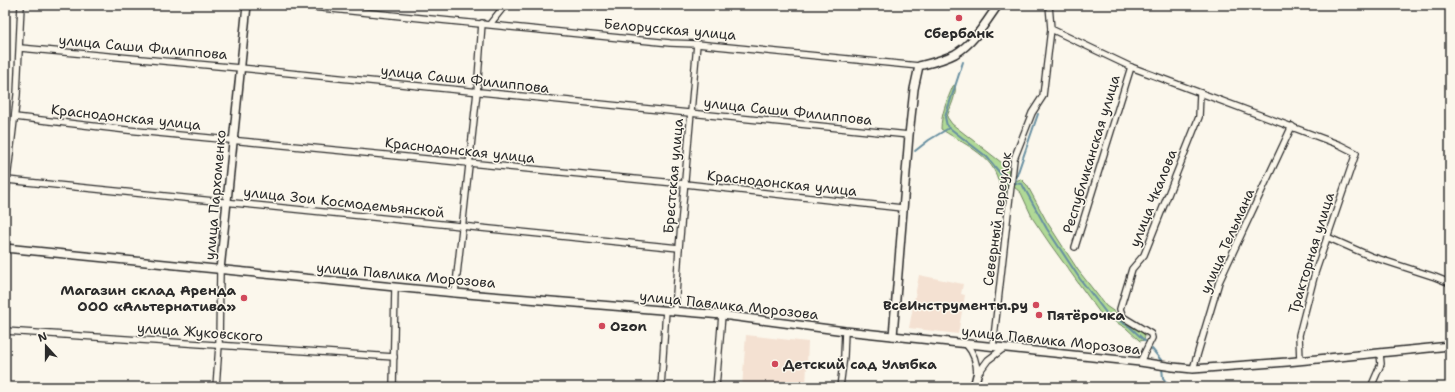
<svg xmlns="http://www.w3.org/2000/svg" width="1455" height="392" font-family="'Shantell Sans',sans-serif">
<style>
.built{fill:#f4e1d2}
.green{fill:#b0d996;stroke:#6e8260}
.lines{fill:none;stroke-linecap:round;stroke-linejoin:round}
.stream{stroke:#678fa1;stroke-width:2}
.minor-casing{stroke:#2b2b2b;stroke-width:8}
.tertiary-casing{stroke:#2b2b2b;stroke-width:10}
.minor{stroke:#fbf7ec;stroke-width:5.5}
.tertiary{stroke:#fbf7ec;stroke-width:7}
.poi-dot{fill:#d1495b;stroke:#fbf7ec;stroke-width:1.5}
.labels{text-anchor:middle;stroke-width:3;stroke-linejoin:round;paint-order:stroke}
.street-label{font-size:14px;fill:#2b2b2b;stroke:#fbf7ec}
.poi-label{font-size:14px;font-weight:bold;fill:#2b2b2b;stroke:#fbf7ec;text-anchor:start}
</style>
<rect width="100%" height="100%" fill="#fbf7ec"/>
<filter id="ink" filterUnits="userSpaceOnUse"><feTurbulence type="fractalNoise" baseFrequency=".025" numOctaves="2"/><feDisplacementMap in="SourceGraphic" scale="8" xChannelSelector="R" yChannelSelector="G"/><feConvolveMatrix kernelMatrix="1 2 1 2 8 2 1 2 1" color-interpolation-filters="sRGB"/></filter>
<g filter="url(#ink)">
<g class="built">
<path d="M919,275l44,9 -2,10 4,1 -7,39 -49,-6z"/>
<path d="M746,335l62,7 -2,45h-64z"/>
</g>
<g class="green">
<path d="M955,85c2,10 -5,22 -8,32l5,7 54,42 3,5 -3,31 -3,3c-2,-11 -3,-23 -8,-33 -8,-19 -38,-32 -54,-43 0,-15 6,-29 12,-43z"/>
<path d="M1021,179l6,6 20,37 31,48 28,36 36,25 3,5 -1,4 -4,1 -14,-13 -26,-15 -50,-69 -17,-25 -12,-26 -8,-7 2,-5z"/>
</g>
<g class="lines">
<g class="stream">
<path d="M963,62l-18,55 2,9 40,31 21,26"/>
<path d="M915,151l14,-11 20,-12"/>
<path d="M1014,183l8,1 25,45 33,50 27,35 23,13 15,14"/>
<path d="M1015,183l2,-8 21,-61"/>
<path d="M1152,349l9,11"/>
<path d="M1162,368l1,10 7,9"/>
</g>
<defs>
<g id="minor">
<path d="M292,5l378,38 27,1 222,22"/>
<path d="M1049,5l2,24 80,38 209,78 16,8 -41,120 -16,62 1,26"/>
<path d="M490,24l15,-19"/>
<path d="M20,48l220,20 669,67"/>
<path d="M15,117l112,13 558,54 217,24"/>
<path d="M7,180l672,68"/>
<path d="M5,207l2,-27 10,-85 4,-90"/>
<path d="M1327,237l43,19 65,21 15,6"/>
<path d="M1075,247l56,-180"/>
<path d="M455,293l22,-201 5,-69"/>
<path d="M675,311l4,-63 18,-204"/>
<path d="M5,331l389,26"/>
<path d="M966,344c8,9 11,18 11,30"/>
<path d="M993,346l21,-187 18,-46 11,-17 8,-67"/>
<path d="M1140,362l12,-24 -1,-4 -28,-17 -3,-8 12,-40 12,-14 55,-138 1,-24"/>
<path d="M1193,369l26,-87 73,-156"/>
<path d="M977,375l11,-15 16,-12"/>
<path d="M216,387l3,-42 1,-75"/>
<path d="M393,387l2,-100"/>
<path d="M661,387l5,-77"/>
<path d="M716,387l6,-72"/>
<path d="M840,387l4,-31 1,-25"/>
<path d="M1371,387l10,-23 -1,-10"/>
</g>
<g id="tertiary">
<path d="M5,248l450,45 267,22 123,16 295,31 33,5 20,2 94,-7 163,-16"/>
<path d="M220,270l27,-265"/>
<path d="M893,336l16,-201 5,-46 5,-23c12,-3 25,-6 36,-12 19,-11 31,-32 43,-49"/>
<path d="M974,387l3,-12"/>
</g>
</defs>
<use href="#minor" class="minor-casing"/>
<use href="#tertiary" class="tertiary-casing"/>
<use href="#minor" class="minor"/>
<use href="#tertiary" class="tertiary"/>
</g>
</g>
<g class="poi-dot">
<circle cx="959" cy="18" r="4"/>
<circle cx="244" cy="298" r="4"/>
<circle cx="1036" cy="305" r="4"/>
<circle cx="1039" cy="315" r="4"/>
<circle cx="602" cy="326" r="4"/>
<circle cx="775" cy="364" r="4"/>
</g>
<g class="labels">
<g class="street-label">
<text transform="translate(670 29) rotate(5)" y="5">Белорусская улица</text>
<text transform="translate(143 47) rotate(5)" y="5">улица Саши Филиппова</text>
<text transform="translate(465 79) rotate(6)" y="5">улица Саши Филиппова</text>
<text transform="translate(788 111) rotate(6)" y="5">улица Саши Филиппова</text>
<text transform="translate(126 117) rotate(6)" y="5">Краснодонская улица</text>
<text transform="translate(460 150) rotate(6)" y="5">Краснодонская улица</text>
<text transform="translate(1091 154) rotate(-73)" y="5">Республиканская улица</text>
<text transform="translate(673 176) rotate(-85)" y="5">Брестская улица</text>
<text transform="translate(782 183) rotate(6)" y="5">Краснодонская улица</text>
<text transform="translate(215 195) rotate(-85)" y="5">улица Пархоменко</text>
<text transform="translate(1153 198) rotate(-68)" y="5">улица Чкалова</text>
<text transform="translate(344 202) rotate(6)" y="5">улица Зои Космодемьянской</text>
<text transform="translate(997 219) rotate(-82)" y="5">Северный переулок</text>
<text transform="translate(1227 241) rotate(-66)" y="5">улица Тельмана</text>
<text transform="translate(1311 253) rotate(-73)" y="5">Тракторная улица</text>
<text transform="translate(406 275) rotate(5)" y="5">улица Павлика Морозова</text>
<text transform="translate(729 305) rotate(6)" y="5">улица Павлика Морозова</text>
<text transform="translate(200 332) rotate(4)" y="5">улица Жуковского</text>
<text transform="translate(1051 340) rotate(6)" y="5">улица Павлика Морозова</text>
</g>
<g class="poi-label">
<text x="959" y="38" text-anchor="middle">Сбербанк</text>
<text x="236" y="295" text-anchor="end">Магазин склад Аренда<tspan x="236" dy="16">ООО «Альтернатива»</tspan></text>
<text x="1028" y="310" text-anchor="end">ВсеИнструменты.ру</text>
<text x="1047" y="320">Пятёрочка</text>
<text x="610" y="331">Ozon</text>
<text x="783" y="369">Детский сад Улыбка</text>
</g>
</g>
<rect width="1455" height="392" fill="none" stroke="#fbf7ec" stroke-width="20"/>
<rect x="10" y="10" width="1435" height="372" fill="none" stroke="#2b2b2b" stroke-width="1.5" filter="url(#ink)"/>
<g transform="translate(46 346) rotate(339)" stroke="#fbf7ec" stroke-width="3" paint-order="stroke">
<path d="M0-3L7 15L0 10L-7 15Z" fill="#2b2b2b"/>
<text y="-6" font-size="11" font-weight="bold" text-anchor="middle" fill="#2b2b2b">N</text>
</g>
</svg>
